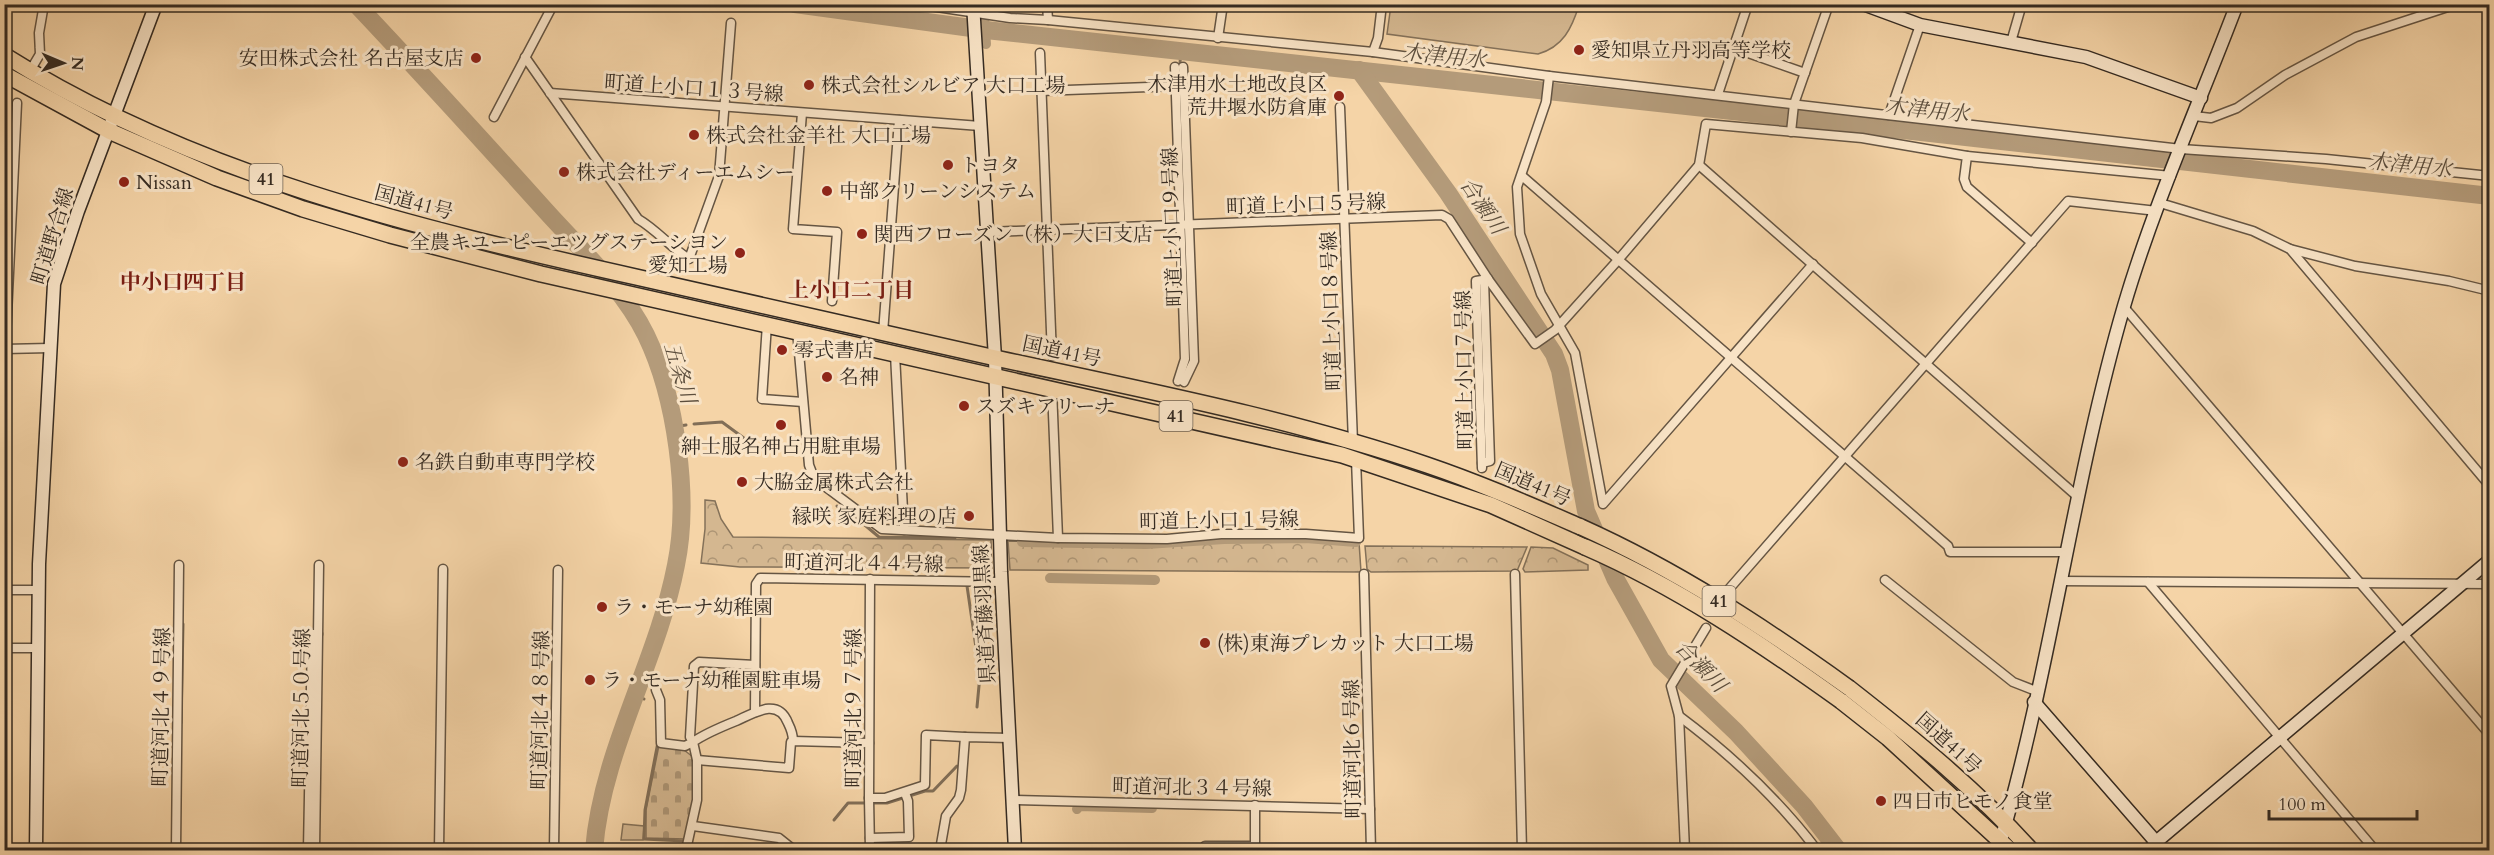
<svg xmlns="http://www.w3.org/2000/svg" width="2494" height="855" font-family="Cardo,'Noto Serif JP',serif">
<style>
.green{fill:#d4b790;stroke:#847159;stroke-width:1.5}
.cemetery{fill:url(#cemetery-stones);stroke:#847159;stroke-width:1.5}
.park{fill:url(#park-crowns);stroke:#847159;stroke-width:1.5}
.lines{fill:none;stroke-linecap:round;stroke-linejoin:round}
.stream{stroke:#816e57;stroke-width:3}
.canal{stroke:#b49b7a;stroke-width:10}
.river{stroke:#b49b7a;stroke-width:18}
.street-casing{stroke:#655543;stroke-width:11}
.secondary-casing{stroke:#352b22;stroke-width:15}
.highway-casing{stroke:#352b22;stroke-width:18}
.street{stroke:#f8e3c6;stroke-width:8}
.secondary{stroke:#f8e3c6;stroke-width:12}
.highway{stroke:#f5d4a7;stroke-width:15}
.highway-bridge-casing{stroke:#352b22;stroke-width:18;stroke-linecap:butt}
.highway-bridge{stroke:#f5d4a7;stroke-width:15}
.poi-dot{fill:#8f2418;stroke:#f8e3c6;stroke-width:2}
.labels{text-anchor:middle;stroke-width:6;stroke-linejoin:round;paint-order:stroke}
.shield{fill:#f8e3c6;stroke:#706253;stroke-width:1.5}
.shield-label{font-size:18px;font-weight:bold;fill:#352b22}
.poi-label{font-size:20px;fill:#352b22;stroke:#f8e3c6;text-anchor:start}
.street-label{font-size:20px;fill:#352b22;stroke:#f8e3c6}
.water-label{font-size:21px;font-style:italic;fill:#5b4d3c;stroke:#f8e3c6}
.neighbourhood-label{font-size:21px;font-weight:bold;fill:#7a1f14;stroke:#f8e3c6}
</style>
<defs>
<pattern id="cemetery-stones" width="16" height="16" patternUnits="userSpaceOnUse" patternTransform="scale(1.5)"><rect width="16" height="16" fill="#d4b790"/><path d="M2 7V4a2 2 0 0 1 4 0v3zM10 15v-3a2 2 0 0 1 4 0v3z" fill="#ad9575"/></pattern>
<pattern id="park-crowns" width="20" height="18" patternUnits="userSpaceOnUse" patternTransform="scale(1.5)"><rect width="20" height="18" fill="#d4b790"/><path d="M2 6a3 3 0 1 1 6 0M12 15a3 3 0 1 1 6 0" fill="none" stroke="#ad9575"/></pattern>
</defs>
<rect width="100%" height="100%" fill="#f5d4a7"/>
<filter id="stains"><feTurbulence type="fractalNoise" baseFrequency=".00333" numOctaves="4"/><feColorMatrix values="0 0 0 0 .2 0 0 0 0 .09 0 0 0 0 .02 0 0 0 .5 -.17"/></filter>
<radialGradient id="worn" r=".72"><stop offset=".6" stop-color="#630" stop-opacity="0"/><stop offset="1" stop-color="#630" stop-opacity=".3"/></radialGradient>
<g class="green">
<path d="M1391,5v-1l188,1c-7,23 -16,42 -41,49l-151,-20z"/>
<path d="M623,824l21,2 -1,14h-22z"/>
</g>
<path class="cemetery" d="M659,745l25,5 9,7 1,42 -8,40 -40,-1v-28z"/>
<g class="park">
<path d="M705,500l10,1 6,18 12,18 258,3 1,28 -252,-1 -39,-4 4,-34z"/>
<path d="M1224,539h80l55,3 2,30 -351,-2 -2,-29 138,3z"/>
<path d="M1365,546l162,1 -10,24 -146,1 -4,-3z"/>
<path d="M1531,547l22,1 35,17v5l-63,2 -2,-3z"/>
</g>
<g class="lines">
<g class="stream">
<path d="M1180,63l1,-12"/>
<path d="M1186,269l3,91 -2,4"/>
<path d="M694,424l28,-2 34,25"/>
<path d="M673,427l13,-2"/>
<path d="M837,506l23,15 19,16 76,1"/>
<path d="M967,586l13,89 -3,32"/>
<path d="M635,694l9,5"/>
<path d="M181,723l2,-99"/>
<path d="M658,742l-13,68 -1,29 40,2 -3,9"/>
<path d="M834,820l14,-17h39l38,-12h8l24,-25"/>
</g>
<g class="canal">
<path d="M984,16l2,28"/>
<path d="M1022,542l124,2 78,-5 82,-1 50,4"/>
<path d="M1050,578l105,2"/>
<path d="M1077,809l2,-3 73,2"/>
<path d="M1081,848v2"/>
</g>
<g class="river">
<path d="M356,4c64,68 127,137 189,206 35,39 78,78 101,125 30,62 44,162 30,230 -19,98 -74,185 -82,285"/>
<path d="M795,4l191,26 810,88 694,78"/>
<path d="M1359,70l89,123 106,161 6,16 26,141 29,67 46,82 75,72 68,74 34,44"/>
</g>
<defs>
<g id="street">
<path d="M917,4l93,14 38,2 325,32 176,24 632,73 145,10 164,17"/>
<path d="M1047,4l1,16"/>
<path d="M1218,38l5,-34"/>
<path d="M2011,42l11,-38"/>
<path d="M1734,48l71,25"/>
<path d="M1373,52l5,-14 4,-34"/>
<path d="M1040,53l12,303"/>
<path d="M525,57l113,162c19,11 32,28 51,40l30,-83 12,-153"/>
<path d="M1175,67l10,292 -7,22"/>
<path d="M1183,67l11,294 -10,21"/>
<path d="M30,71l10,-17 -1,-21 5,-29"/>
<path d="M1549,76l-3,26 -29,85 3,47 21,60 34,59 28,151 210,-240"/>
<path d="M1040,91l136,-5"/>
<path d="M550,93l430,33"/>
<path d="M1718,94l30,-90"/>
<path d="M1340,107l13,335"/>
<path d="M802,113l-9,116 44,3 -5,69"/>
<path d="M1889,115l31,-90"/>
<path d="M2194,116l17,2 26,-10 48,-33 71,-38 101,-33"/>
<path d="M494,117l59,-112"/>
<path d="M1791,132l3,-28 35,-100"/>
<path d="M1967,156l204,20"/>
<path d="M1699,165l379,332"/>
<path d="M1522,176l426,370 2,6h117"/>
<path d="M2160,203l93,28 37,18 200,237"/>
<path d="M988,232l454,-17 7,4 39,60 47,65 20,-14 64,-71 80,-94 7,-41 156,14 105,18 -3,23 3,8 65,56"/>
<path d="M2290,249l65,17 94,15 41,10"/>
<path d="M2124,307l366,428"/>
<path d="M767,324l-5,75 41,3"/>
<path d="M797,330l12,135 5,13 68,51 176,9 109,1 54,-5h85l53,4 -3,-79"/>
<path d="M883,333l16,-213"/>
<path d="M4,349l46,-1"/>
<path d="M895,354l9,176"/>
<path d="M4,379l13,-276"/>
<path d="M1052,389l6,149"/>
<path d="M1482,463l8,-2 -6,-181"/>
<path d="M1482,468l-6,-187 12,-2"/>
<path d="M1364,574l7,276"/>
<path d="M1515,574l7,276"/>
<path d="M870,579l-1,219h16l40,-13 1,-50 39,2"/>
<path d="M1885,580l128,102 23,9"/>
<path d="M2060,581l430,3"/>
<path d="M2148,582l227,268"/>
<path d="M1729,589l339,-388 89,10"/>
<path d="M4,590h35"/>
<path d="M4,648h34"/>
<path d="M656,690l4,10 1,43 24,3 8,-4 -3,-5 4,-71 5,-4 56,3"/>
<path d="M755,712l1,-128 4,-6 242,4"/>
<path d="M1679,716c51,38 99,83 138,134"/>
<path d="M697,760l92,8 2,-26 2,-1 76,2"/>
<path d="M869,798l1,52"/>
<path d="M1013,800l357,9"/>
<path d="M1255,805v45"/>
<path d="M693,826l86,12 15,12"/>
<path d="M870,838l39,-1 -1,-36 -3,-8"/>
<path d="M1205,846h50"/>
<path d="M176,850l3,-285"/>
<path d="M308,850l4,-216h6"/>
<path d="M315,850l4,-285"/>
<path d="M439,850l4,-281"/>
<path d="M554,850l4,-280"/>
<path d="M686,850l11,-50v-40l-4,-18c13,-9 28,-15 43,-21 18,-8 42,-24 52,2 3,6 5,11 5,18"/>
<path d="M940,850l6,-34 13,-18 2,-8 4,-53 45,1"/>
<path d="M1685,850l-6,-134 -8,-30 35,-58"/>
<path d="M2145,850l11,-8 8,8"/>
</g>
<g id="secondary">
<path d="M973,4l22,354 6,214 14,278"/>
<path d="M1863,4l57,21 166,32 115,41"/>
<path d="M2034,702l122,140 334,-282"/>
<path d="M36,850l3,-286 15,-280 24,-73 78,-207"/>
<path d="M1998,850c53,-178 74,-365 126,-544 30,-102 75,-202 113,-302"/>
</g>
<g id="highway">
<path d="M4,55c192,121 413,173 632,222 121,27 243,55 364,82 143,31 289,59 427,106 53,18 103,40 154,62"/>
<path d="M4,74l105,57 108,47 86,31 87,26 151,39 801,181 149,50 94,42"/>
<path d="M1849,688c64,50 128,102 182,162"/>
<path d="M1841,701l47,37 122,112"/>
</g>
</defs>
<use href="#street" class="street-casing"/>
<use href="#secondary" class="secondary-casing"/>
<use href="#highway" class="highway-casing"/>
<use href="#street" class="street"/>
<use href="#secondary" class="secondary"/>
<use href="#highway" class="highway"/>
<defs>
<g id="highway-bridge">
<path d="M1581,527c96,43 183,100 268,161"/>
<path d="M1585,547c92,40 175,96 256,154"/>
</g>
</defs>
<use href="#highway-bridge" class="highway-bridge-casing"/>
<use href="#highway-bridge" class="highway-bridge"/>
</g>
<g class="poi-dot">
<circle cx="1579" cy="50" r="6"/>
<circle cx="476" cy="58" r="6"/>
<circle cx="809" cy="85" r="6"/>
<circle cx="1339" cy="96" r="6"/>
<circle cx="694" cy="135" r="6"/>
<circle cx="948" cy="165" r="6"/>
<circle cx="564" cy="172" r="6"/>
<circle cx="124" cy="182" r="6"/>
<circle cx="827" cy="191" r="6"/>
<circle cx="862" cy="234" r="6"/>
<circle cx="740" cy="253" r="6"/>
<circle cx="782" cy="350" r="6"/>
<circle cx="827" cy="377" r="6"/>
<circle cx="964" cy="406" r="6"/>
<circle cx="781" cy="425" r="6"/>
<circle cx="403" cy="462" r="6"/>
<circle cx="742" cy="482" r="6"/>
<circle cx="969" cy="516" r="6"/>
<circle cx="602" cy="607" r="6"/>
<circle cx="1205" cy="643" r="6"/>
<circle cx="590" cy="680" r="6"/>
<circle cx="1881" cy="801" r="6"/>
</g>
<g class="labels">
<g class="shield">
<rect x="249.5" y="164" width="33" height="30" rx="4.5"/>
<rect x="1159.5" y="401" width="33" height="30" rx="4.5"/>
<rect x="1702.5" y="586" width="33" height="30" rx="4.5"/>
</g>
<g class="shield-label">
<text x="266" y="185">41</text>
<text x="1176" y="422">41</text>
<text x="1719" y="607">41</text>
</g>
<g class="poi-label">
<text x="1591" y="57">愛知県立丹羽高等学校</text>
<text x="464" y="65" text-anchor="end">安田株式会社 名古屋支店</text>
<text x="1327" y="91" text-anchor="end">木津用水土地改良区<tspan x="1327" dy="23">荒井堰水防倉庫</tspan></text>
<text x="821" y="92">株式会社シルビア 大口工場</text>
<text x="706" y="142">株式会社金羊社 大口工場</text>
<text x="960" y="172">トヨタ</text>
<text x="576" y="179">株式会社ディーエムシー</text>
<text x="136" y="189">Nissan</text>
<text x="839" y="198">中部クリーンシステム</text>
<text x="874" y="241">関西フローズン（株）大口支店</text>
<text x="728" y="249" text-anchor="end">全農キユーピーエツグステーシヨン<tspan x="728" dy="23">愛知工場</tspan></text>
<text x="794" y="357">零式書店</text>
<text x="839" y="384">名神</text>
<text x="976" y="413">スズキアリーナ</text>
<text x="781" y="453" text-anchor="middle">紳士服名神占用駐車場</text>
<text x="415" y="469">名鉄自動車専門学校</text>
<text x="754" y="489">大脇金属株式会社</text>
<text x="957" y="523" text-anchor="end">縁咲 家庭料理の店</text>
<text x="614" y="614">ラ・モーナ幼稚園</text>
<text x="1217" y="650">(株)東海プレカット 大口工場</text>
<text x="602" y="687">ラ・モーナ幼稚園駐車場</text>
<text x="1893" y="808">四日市ヒモノ食堂</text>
</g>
<g class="street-label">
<text transform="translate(694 88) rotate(4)" y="7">町道上小口１３号線</text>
<text transform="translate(414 202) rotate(15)" y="7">国道41号</text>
<text transform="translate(1306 204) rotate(-2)" y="7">町道上小口５号線</text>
<text transform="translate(1172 227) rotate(-92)" y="7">町道上小口９号線</text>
<text transform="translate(52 236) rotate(-73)" y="7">町道野合線</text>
<text transform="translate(1331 311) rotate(-92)" y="7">町道上小口８号線</text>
<text transform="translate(1062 351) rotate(12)" y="7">国道41号</text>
<text transform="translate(1464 370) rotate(-91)" y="7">町道上小口７号線</text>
<text transform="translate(1533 484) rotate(23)" y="7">国道41号</text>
<text transform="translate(1219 520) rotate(-1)" y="7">町道上小口１号線</text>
<text transform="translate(864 563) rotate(1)" y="7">町道河北４４号線</text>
<text transform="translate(984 614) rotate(-93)" y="7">県道斉藤羽黒線</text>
<text transform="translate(161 707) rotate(-89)" y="7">町道河北４９号線</text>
<text transform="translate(301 708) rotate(-89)" y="7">町道河北５０号線</text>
<text transform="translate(853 708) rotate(-90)" y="7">町道河北９７号線</text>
<text transform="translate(540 710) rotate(-89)" y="7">町道河北４８号線</text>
<text transform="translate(1949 743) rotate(42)" y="7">国道41号</text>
<text transform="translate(1352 749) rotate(-91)" y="7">町道河北６号線</text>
<text transform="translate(1192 787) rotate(1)" y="7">町道河北３４号線</text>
</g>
<g class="water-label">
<text transform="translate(1444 56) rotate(6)" y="7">木津用水</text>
<text transform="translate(1927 110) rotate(6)" y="7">木津用水</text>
<text transform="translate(2410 165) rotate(6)" y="7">木津用水</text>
<text transform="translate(1483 206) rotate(56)" y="7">合瀬川</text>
<text transform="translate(680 373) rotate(73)" y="7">五条川</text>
<text transform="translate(1701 666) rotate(46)" y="7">合瀬川</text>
</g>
<g class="neighbourhood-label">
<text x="183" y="289">中小口四丁目</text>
<text x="851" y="297">上小口二丁目</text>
</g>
</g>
<rect width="2494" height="855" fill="none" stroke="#f5d4a7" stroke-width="24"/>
<rect x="6" y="6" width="2482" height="843" fill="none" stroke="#352b22" stroke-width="3"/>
<rect x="12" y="12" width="2470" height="831" fill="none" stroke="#352b22" stroke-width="1.5"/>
<g transform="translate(63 63) rotate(92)" stroke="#f8e3c6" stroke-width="4.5" paint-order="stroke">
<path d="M0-4.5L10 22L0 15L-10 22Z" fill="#352b22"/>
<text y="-9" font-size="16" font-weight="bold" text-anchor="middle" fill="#352b22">N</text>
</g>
<path d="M2269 810v9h148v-9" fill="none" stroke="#352b22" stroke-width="3"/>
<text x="2278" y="810" font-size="18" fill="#352b22" stroke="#f8e3c6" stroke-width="4.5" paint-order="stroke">100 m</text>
<rect width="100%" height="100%" filter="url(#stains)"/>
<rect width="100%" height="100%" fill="url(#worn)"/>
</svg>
